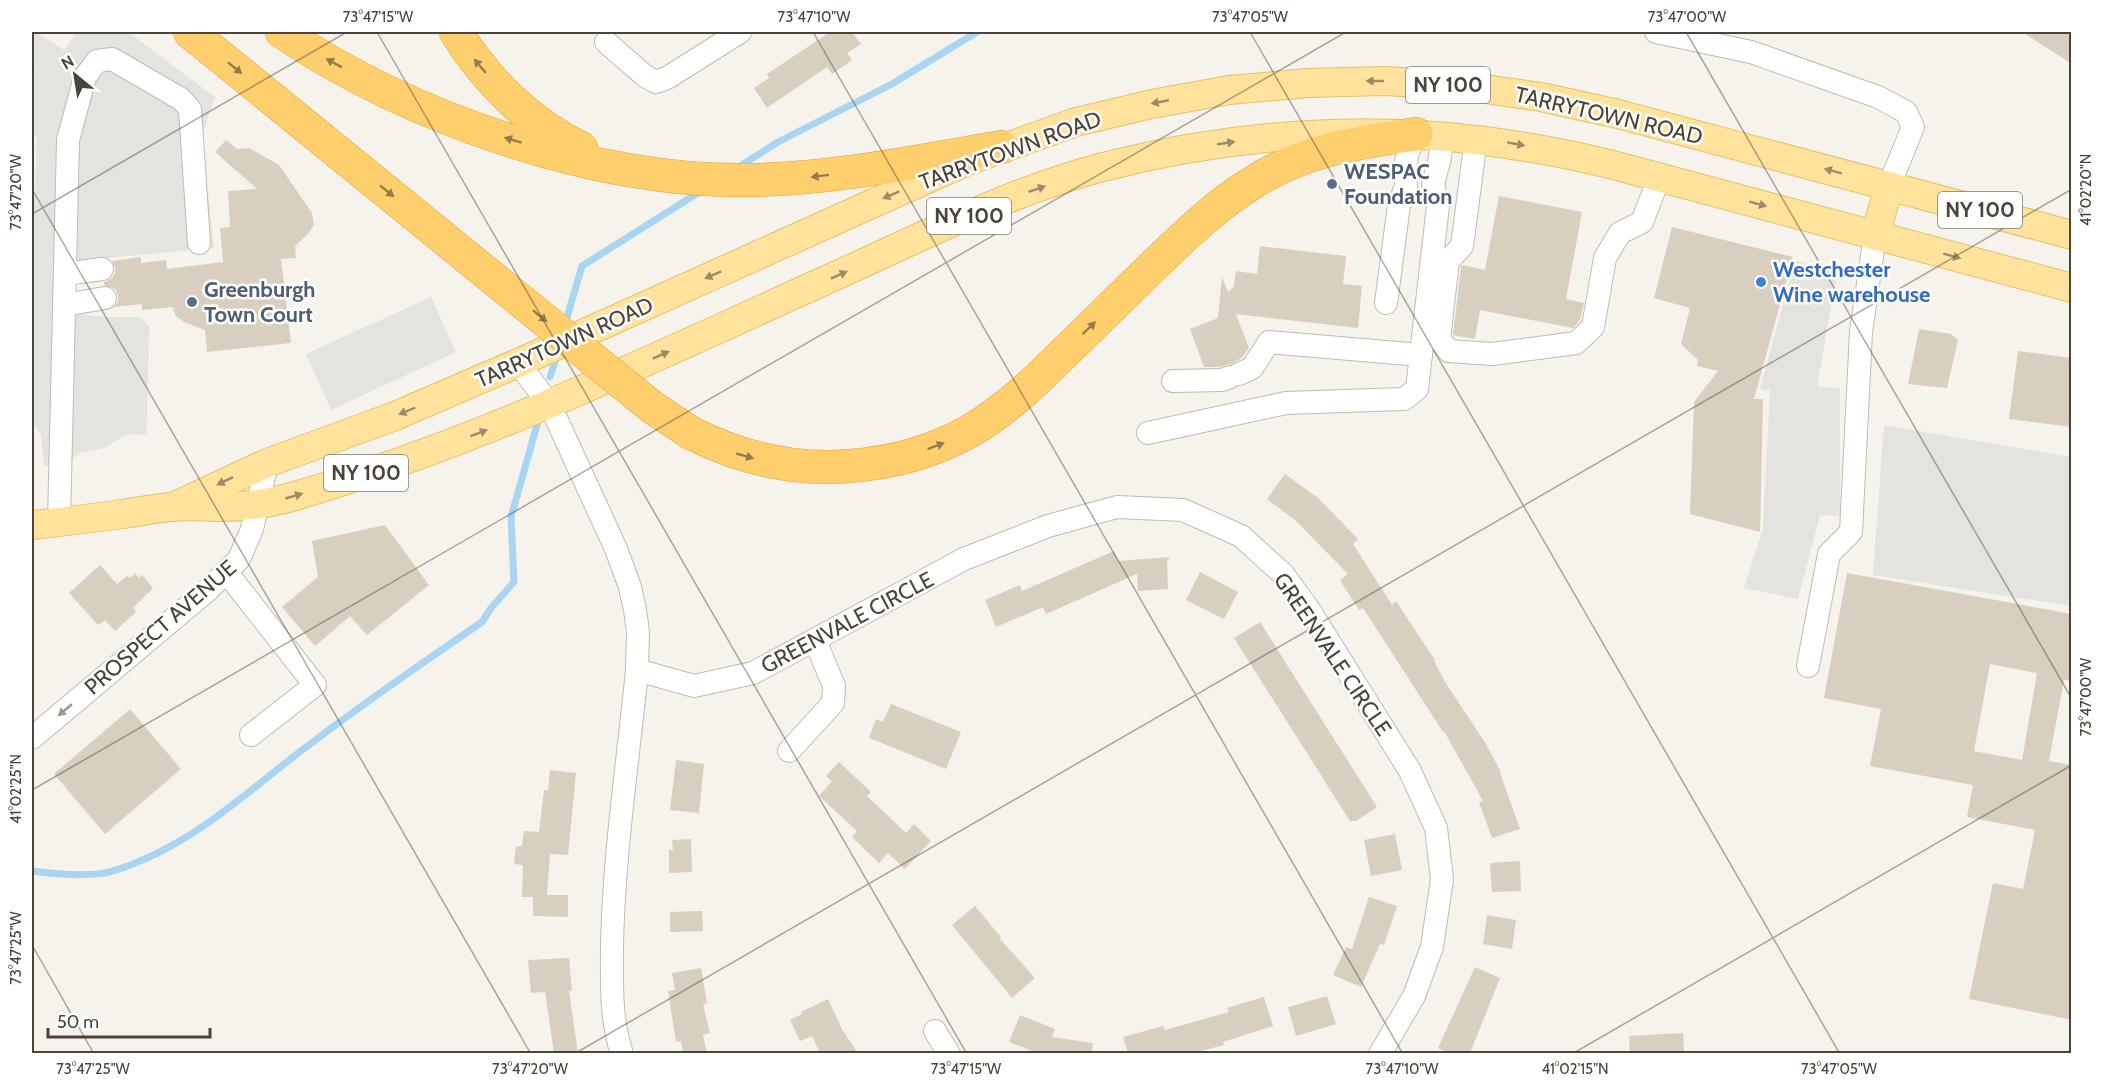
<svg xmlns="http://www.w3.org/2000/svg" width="2103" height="1085" font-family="Cabin,sans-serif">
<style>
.parking{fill:#e5e3e0}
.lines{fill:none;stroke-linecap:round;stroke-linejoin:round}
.stream{stroke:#a9d4f2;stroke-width:7}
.building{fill:#d8cfc1;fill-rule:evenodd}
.minor-casing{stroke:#c2bbae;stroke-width:24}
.major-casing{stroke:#e6c16a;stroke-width:30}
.highway-casing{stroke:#e0a43c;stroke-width:34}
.minor{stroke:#fff;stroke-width:22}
.major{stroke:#ffe39c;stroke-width:28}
.highway{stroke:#ffcf6e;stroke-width:33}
.highway-bridge-casing{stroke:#e0a43c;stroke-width:34;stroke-linecap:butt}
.highway-bridge{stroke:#ffcf6e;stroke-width:33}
.oneway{fill:#937c4e}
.oneway2{fill:#9c8c66}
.oneway3{fill:#9c9892}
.ticks{fill:none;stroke:#4b4439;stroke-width:1.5;stroke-opacity:0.45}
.service-dot{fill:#5c6f8a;stroke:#fff;stroke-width:2}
.shop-dot{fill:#3f7fe0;stroke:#fff;stroke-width:2}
.labels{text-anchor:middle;stroke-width:5;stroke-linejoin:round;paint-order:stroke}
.shield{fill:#fff;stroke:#817c74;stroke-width:1.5}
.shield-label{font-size:21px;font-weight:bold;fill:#4b4439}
.street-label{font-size:22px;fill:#4b4439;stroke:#fff}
.service-label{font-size:22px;font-weight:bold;fill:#4e5e75;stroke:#fff;text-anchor:start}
.shop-label{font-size:22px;font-weight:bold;fill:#366cbe;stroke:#fff;text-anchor:start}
.neatline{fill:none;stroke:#4b4439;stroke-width:2}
.ticks-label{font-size:15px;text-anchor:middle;fill:#4b4439}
</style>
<rect width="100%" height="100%" fill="#f6f3ec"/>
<g class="parking">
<path d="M36,32l28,18 13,-18h51l87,65 -13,39 12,112 -140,13 3,53 29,3h33l10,9 -2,109 -15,-1 -10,3 -18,11 -23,5 -8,5 -2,6 -27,2 -3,-31 -9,-13v-171l5,-114 -5,-1v-57l3,-13 -3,-3v-23z"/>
<path d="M1795,260l42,12 -20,115 23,1v128l-20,-1 -22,84 -54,-11 19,-60 7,-138 -10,-1z"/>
<path d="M431,297l25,55 -125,58 -25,-56z"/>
<path d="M1884,425l187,32v149l-198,-31z"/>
</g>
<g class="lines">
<g class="stream">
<path d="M737,168l41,-26 114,-58 85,-52"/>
<path d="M565,324l17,-58 119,-75"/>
<path d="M550,377l6,-18"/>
<path d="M32,871c23,3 58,7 81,0 71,-22 123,-69 180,-114 61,-47 125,-91 189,-135l9,-14 23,-26 -3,-65 28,-99"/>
</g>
</g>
<g class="building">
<path d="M830,32h22l9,12 -14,9 5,7 -20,14 -5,-7 -60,41 -13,-20 15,-10 -2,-4z"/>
<path d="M2022,32h50v32z"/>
<path d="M226,140l11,9 12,-1 30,17 33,48 2,12 -6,9 -13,12 1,12 -15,1 10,84 -84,9 -2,-22 -21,-8 -8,-6 -4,-9 -30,3v-6l-28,3 4,-5v-7l-3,-6 -11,-4v-3l7,-3 4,-5v-7l-3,-6 29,-4v6l25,-3 1,9 56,-7 -3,-34 10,-1 -2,-36 29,-2 -42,-37z"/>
<path d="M1499,196l83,16 -16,87 18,4 -4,17 -7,8 -93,-18 -5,29 -22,-4 8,-68 1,-2 23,5z"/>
<path d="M1672,227l121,30 -39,142h9l-3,133 -70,-18 4,-112 24,-31 -21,-5 1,-6 -17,-16 9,-36 -36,-10z"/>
<path d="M1260,246l86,10 -3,28 19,2 -4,42 -122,-14 13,34 -6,9 -12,7 -12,3h-15l-14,-38 28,-11 4,-41 6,15 6,-5 2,-16 21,3z"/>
<path d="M1919,329l32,5 7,6 -11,48 -39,-4z"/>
<path d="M2018,351l54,7v69l-63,-8z"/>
<path d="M1285,474l33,24 40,41 -5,5 39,61 4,-4 39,59 -1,1 11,21 41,62 15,28 -1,1 20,56 -28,9 -13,-36 4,-1 -39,-70 -1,1 -80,-124 -4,2 -19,-30 8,-6 -52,-53 -29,-22z"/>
<path d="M385,525l44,60 -62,50 -17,-19 -35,30 -33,-39 36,-30 -6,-36z"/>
<path d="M1114,551l4,10 52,-4 -3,4 1,28 -30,2 -1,-17 -91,40 -3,-7 -47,20 -11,-27 35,-15 2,6z"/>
<path d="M100,565l17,19 10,-8 3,2 5,-5 4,5 3,-3 11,13 -20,20 3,4 -21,19 -10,-11 -7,5 -29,-32z"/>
<path d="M1200,572l38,20 -14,27 -38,-19z"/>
<path d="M1847,573l225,41v67l-8,-1 -15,81 23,4v255l-103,-21 24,-116 30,6 12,-59 -68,-13 6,-32 -103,-19 11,-57 -57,-11zM1990,664l47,9 -15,87 -48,-9z"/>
<path d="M1260,622l117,185 -21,14h-6l-116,-183z"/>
<path d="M891,704l70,28 -15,37 -77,-31 7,-19 7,3z"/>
<path d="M130,709l51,60 -76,65 -51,-60z"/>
<path d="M676,760l28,4 -5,49 -29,-3z"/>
<path d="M839,762l32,30 -4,4 39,37 8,-9 17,17 -26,28 -17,-16 -9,10 -27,-26 5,-6 -38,-35 13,-15 -6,-5z"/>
<path d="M550,770l26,3 -8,82 -18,-1 -3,41h21v22l-35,-1v-19h-11l1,-32 -9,-1 2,-18h6l2,-15 15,1 5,-42h4z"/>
<path d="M1395,834l7,36 -31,6 -7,-36z"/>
<path d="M691,839l1,33 -23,1v-23h4l-1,-10z"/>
<path d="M1520,861l1,30 -29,1 -2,-29z"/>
<path d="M1369,897l28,9 -13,39 -4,-1 -19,43 -28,-12 13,-28 6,2z"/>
<path d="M975,906l26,31 -1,2 35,39 -23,20 -60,-73z"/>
<path d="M702,911l1,20 -33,1v-20z"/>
<path d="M1487,915l29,5 -4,29 -29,-5z"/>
<path d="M569,958l3,33h-3l9,62h-24l-9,-61 -14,1 -3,-33z"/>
<path d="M1475,967l25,11 -30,75h-21l-11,-5z"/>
<path d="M701,968l6,35 -4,1 7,29 -7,2 4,18h-24l-2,-12 -5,1 -8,-51 7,-1 -3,-17z"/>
<path d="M1327,996l9,28 -40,12 -8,-29z"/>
<path d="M1264,997l9,29 -50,16 1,3 -31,8h-65l-5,-16 40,-11 2,4 64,-18 -2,-4z"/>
<path d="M828,999l15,32 15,22h-38l-8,-17 -12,5 -10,-21 12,-6 -1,-2z"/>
<path d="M1020,1015l35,14 -3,8 41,6 -1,10h-54l-29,-11z"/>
<path d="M1683,1033l1,20h-54l-1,-17z"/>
</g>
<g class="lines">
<defs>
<g id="minor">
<path d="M1656,32l95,20 127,45 28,15 7,15 -24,59"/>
<path d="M606,42l39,34 11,6 11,-4 73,-46"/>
<path d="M1476,139l-14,107 -14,15 -9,78 10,12 43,3 84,-11 17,-16 12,-69 15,-25 22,-11 17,-44"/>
<path d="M65,274l37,-5"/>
<path d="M1386,303l13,-98 7,-19 -1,-19 3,-15 8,-18"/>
<path d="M64,305l41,-7"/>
<path d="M518,363l32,42 66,144 14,38 5,23 3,22 -1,38c-9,91 -23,183 -25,275 0,37 -2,72 10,109"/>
<path d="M1239,374l13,-6 17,-26 152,13"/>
<path d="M1173,381l49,-1 8,-3"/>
<path d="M1148,433l138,-30 118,-4 13,-10 21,-183 -5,-22 7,-26 2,-22"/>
<path d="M59,522l9,-382 17,-63 12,-16 15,-2 69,40 9,10 9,134"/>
<path d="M227,573l88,112 -64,50"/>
<path d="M1808,666l21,-112 22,-22 10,-200 14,-96"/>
<path d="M637,670l57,16 59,-13 211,-114 84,-33 69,-19 66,3 58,26 42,38 27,37 100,160 26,57 6,51 -10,68 -18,49 -34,58"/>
<path d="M32,738l177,-149 30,-30 13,-30 15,-66"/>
<path d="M789,751l44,-48 1,-17 -19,-46"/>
<path d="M935,1031l14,23"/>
</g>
<g id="major">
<path d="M1875,236l14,-50"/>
<path d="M179,504l88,-41 128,-47 123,-53 447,-201 111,-40 76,-18 77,-14 79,-7 78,-2 78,5 77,11 77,17 454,121"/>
<path d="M32,525c30,-3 60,-7 90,-11 17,-2 33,-6 50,-7 16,-2 33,0 49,0 25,0 50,-4 74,-11 184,-54 357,-137 531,-216 90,-40 181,-88 277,-113 173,-44 337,-45 510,-2l459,123"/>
</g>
<g id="highway">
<path d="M190,32l304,247"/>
<path d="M282,32c128,86 314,151 469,148 84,-1 168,-19 251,-33"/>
<path d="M456,32c29,47 73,92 125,116"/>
<path d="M691,433c50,25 102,38 158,33 42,-3 84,-14 121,-35 36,-21 65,-49 94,-78 31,-30 61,-59 91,-89 30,-28 59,-57 94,-79 53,-35 106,-42 167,-51"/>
</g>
</defs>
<use href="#minor" class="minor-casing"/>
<use href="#major" class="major-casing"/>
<use href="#highway" class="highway-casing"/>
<use href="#minor" class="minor"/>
<use href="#major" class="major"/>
<use href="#highway" class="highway"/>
<defs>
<path id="highway-bridge" d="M494,279l158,128 39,26"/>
</defs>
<use href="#highway-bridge" class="highway-bridge-casing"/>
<use href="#highway-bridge" class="highway-bridge"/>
</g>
<defs><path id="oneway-solid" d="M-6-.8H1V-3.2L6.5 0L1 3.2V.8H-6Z" transform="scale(1.5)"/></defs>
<g class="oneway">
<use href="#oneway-solid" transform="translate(334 63) rotate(-151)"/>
<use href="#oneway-solid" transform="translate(480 66) rotate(-130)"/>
<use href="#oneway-solid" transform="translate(235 68) rotate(39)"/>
<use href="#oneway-solid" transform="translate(513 140) rotate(-163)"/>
<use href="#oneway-solid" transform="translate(820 176) rotate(173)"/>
<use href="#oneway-solid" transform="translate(387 191) rotate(39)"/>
<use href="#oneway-solid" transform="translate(540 316) rotate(39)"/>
<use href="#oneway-solid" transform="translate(1089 328) rotate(-44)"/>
<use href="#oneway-solid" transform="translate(936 446) rotate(-21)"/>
<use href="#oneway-solid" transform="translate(745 456) rotate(16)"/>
</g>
<g class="oneway2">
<use href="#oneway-solid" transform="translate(1375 81) rotate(180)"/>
<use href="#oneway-solid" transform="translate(1160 102) rotate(169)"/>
<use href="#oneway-solid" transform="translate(1226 143) rotate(-9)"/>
<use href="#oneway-solid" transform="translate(1516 144) rotate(10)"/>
<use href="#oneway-solid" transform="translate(1833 171) rotate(-165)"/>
<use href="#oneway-solid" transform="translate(1037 189) rotate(-19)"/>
<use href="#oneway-solid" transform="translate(891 195) rotate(156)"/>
<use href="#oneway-solid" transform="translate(1758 204) rotate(15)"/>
<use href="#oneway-solid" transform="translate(1952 256) rotate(15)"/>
<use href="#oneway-solid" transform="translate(713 275) rotate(156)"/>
<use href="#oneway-solid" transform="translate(839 275) rotate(-24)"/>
<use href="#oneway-solid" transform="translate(661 355) rotate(-24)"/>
<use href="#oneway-solid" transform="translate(407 411) rotate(157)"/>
<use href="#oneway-solid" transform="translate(479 433) rotate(-21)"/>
<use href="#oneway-solid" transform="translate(225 481) rotate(154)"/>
<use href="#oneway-solid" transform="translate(294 496) rotate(-16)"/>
</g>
<use class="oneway3" href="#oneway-solid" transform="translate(65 710) rotate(140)"/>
<path class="ticks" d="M377,32l590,1022M813,32l590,1022M1250,32l590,1022M1686,32l386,667M32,189l499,865M32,214l315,-182M32,790l1314,-758M32,945l62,109M574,1054l1498,-865M1572,1054l500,-289"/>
<g class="service-dot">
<circle cx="1332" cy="184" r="6"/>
<circle cx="192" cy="302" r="6"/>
</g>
<circle class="shop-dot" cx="1761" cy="282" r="6"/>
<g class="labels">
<g class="shield">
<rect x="1406" y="67" width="84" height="36" rx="4.5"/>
<rect x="1938" y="192" width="84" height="36" rx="4.5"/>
<rect x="927" y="198" width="84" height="36" rx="4.5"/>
<rect x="324" y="455" width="84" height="36" rx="4.5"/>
</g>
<g class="shield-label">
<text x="1448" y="92">NY 100</text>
<text x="1980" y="217">NY 100</text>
<text x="969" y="223">NY 100</text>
<text x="366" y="480">NY 100</text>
</g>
<g class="street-label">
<text transform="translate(1609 115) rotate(13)" y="8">TARRYTOWN ROAD</text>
<text transform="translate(1010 150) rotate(-20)" y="8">TARRYTOWN ROAD</text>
<text transform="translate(564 342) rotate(-24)" y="8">TARRYTOWN ROAD</text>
<text transform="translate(847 622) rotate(-28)" y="8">GREENVALE CIRCLE</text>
<text transform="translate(160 627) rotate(-41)" y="8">PROSPECT AVENUE</text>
<text transform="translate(1333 654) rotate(56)" y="8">GREENVALE CIRCLE</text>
</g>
<g class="service-label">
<text x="1344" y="179">WESPAC<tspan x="1344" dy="25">Foundation</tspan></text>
<text x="204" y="297">Greenburgh<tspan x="204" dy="25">Town Court</tspan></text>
</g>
<g class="shop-label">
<text x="1773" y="277">Westchester<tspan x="1773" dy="25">Wine warehouse</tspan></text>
</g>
</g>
<rect width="2103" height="1085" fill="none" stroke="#ffffff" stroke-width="66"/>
<g transform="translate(75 75) rotate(330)" stroke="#ffffff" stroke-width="4.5" paint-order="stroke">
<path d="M0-4.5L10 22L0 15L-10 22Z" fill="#4b4439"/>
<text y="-9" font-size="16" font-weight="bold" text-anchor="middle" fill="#4b4439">N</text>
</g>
<path d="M48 1028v9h162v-9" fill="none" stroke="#4b4439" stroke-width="3"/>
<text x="57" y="1028" font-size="18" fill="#4b4439" stroke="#ffffff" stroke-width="4.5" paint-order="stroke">50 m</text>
<rect x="33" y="33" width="2037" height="1019" class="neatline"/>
<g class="ticks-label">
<text x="378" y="22">73°47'15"W</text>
<text x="814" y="22">73°47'10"W</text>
<text x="1250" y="22">73°47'05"W</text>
<text x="1687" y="22">73°47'00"W</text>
<text transform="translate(2086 190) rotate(-90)" y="5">41°02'20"N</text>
<text transform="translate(16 192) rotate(-90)" y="5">73°47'20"W</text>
<text transform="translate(2086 697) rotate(-90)" y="5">73°47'00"W</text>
<text transform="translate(16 789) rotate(-90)" y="5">41°02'25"N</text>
<text transform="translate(16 948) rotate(-90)" y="5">73°47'25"W</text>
<text x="93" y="1074">73°47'25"W</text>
<text x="530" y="1074">73°47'20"W</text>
<text x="966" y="1074">73°47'15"W</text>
<text x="1402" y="1074">73°47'10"W</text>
<text x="1575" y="1074">41°02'15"N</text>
<text x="1839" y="1074">73°47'05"W</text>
</g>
</svg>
